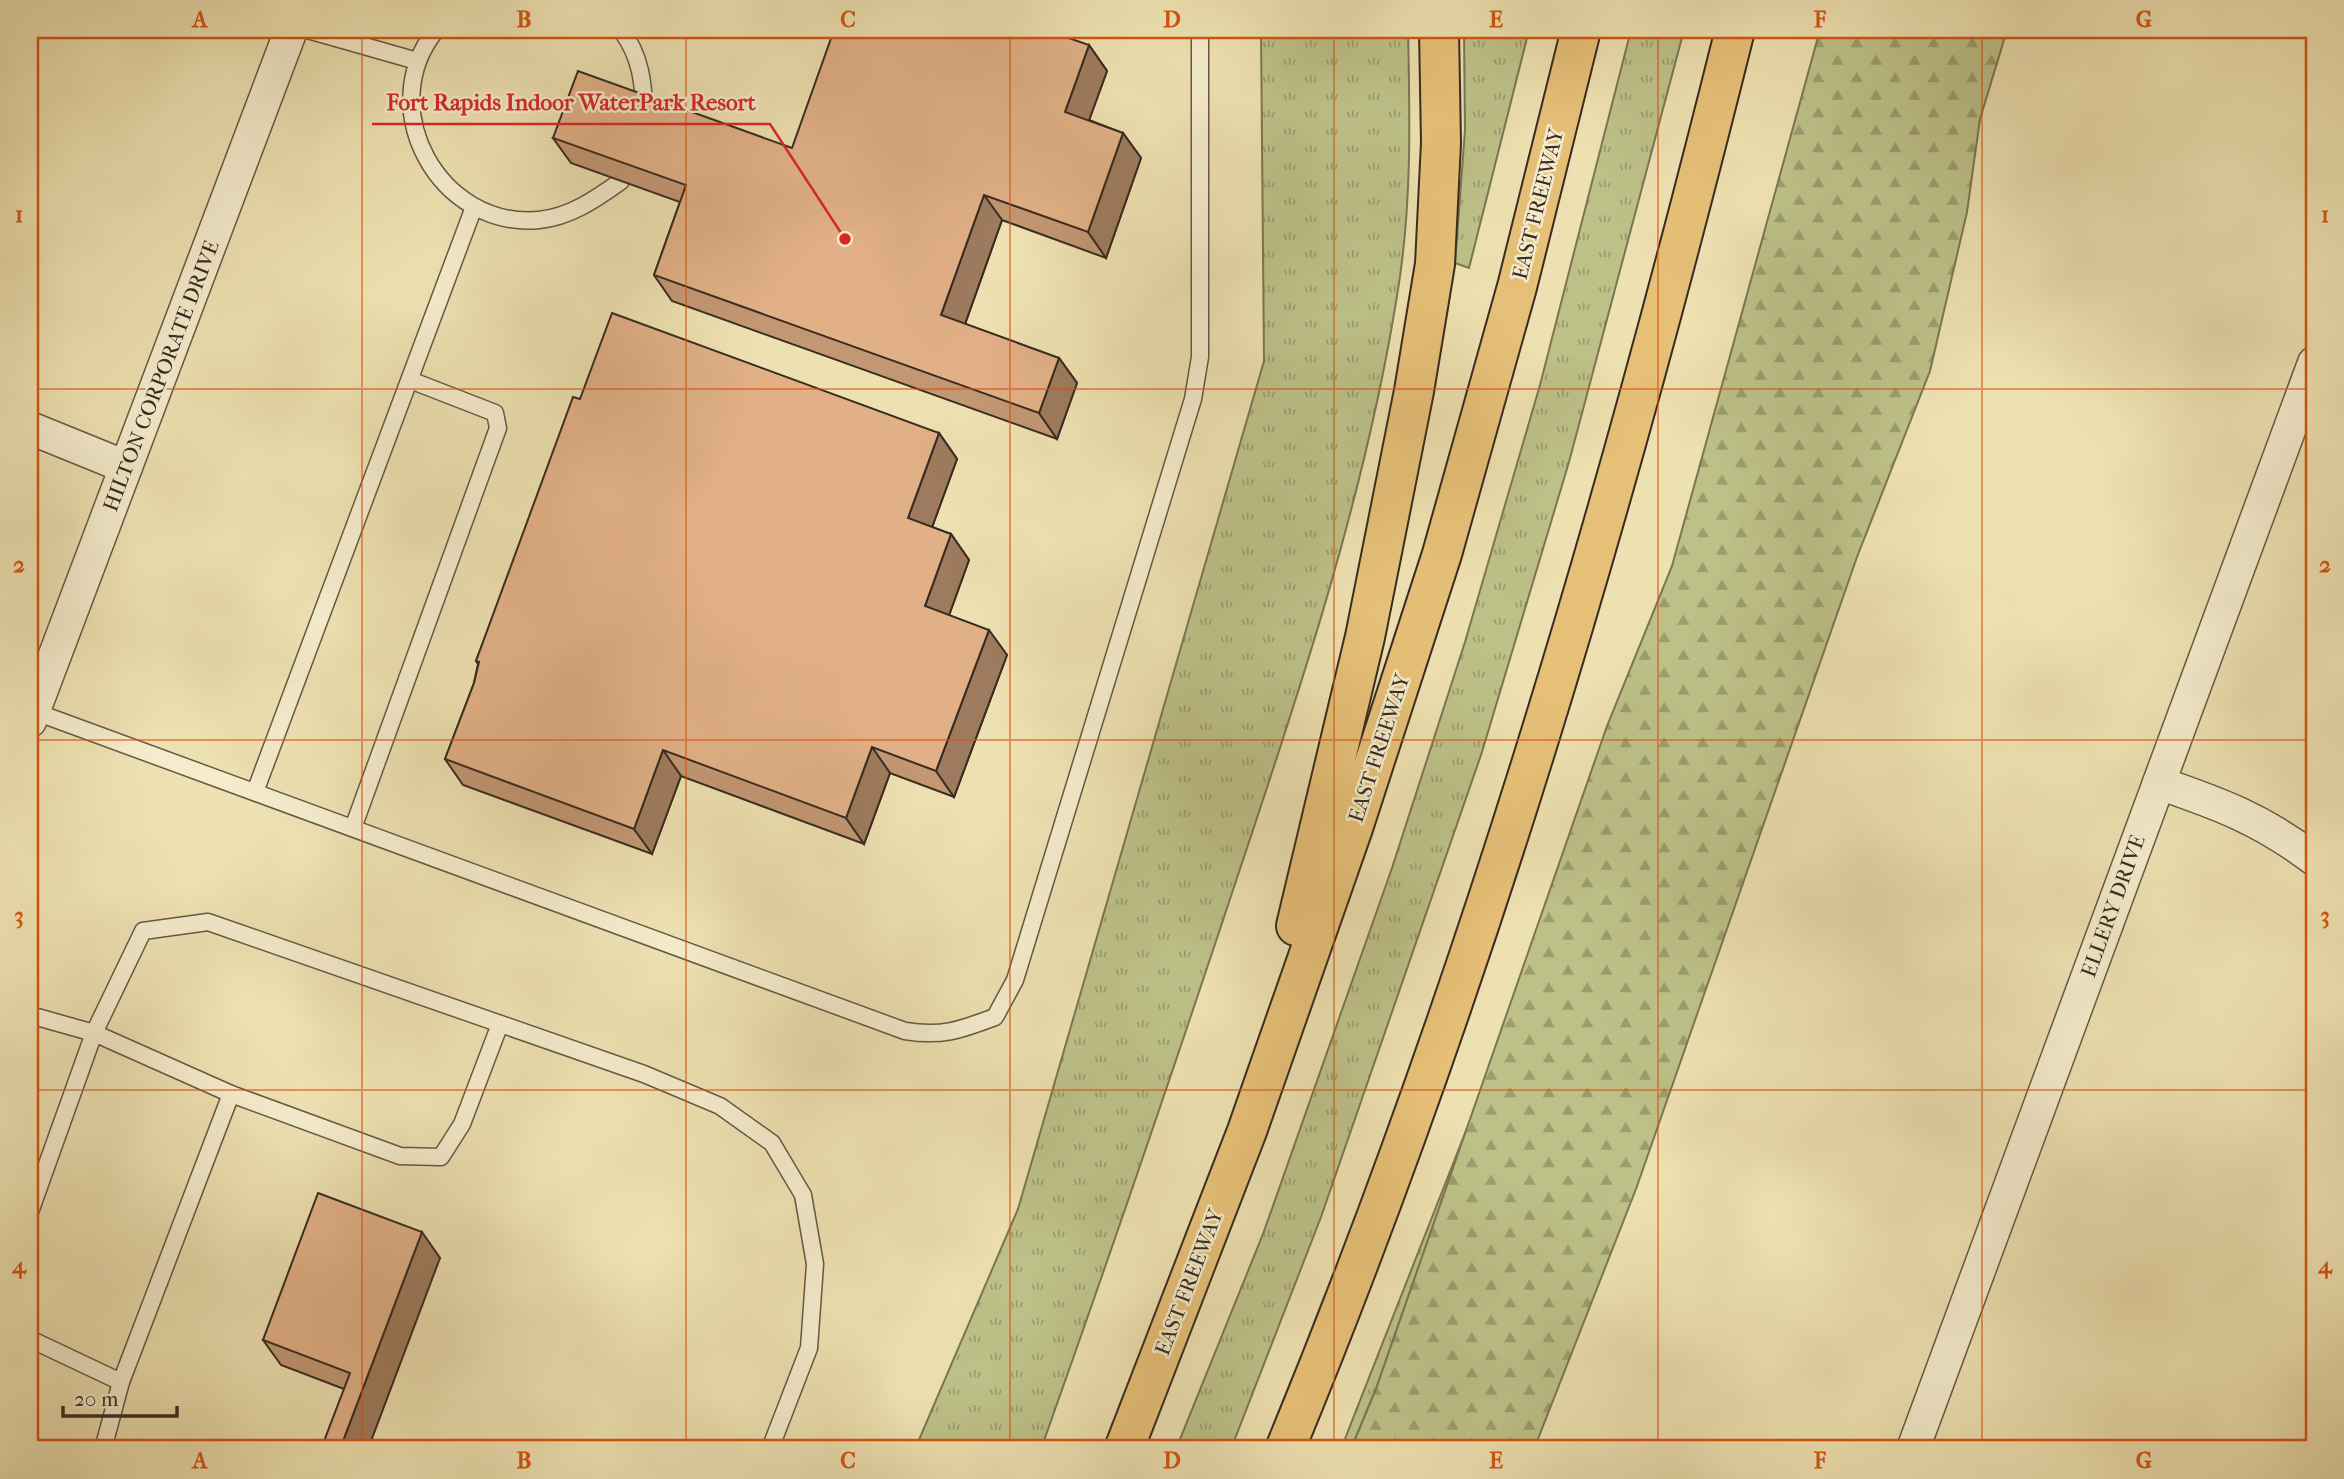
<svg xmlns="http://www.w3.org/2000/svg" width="2344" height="1479" font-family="'IM FELL French Canon',serif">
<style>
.grass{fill:url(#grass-tufts);stroke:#7a7654;stroke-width:2}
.forest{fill:url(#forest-firs);stroke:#7a7654;stroke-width:2}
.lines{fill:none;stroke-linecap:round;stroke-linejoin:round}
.service-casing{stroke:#665845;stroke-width:19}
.minor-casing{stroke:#665845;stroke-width:35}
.motorway-casing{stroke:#382b21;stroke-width:42}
.service{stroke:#f4eccc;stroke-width:16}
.minor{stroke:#f4eccc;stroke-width:32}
.motorway{stroke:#e7c078;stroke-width:38}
.wall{fill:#c29773;stroke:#382b21;stroke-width:2}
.shaded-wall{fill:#9e7b5e;stroke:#382b21;stroke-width:2}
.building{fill:#e1b086;stroke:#382b21;stroke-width:2}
.grid{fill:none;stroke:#d6540e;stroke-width:2;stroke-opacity:0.55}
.labels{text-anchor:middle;stroke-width:5;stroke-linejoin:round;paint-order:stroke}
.street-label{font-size:21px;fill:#382b21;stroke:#f4eccc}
.leader{fill:none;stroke:#d62828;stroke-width:2.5}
.callout-dot{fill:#d62828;stroke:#f4eccc;stroke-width:2.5}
.callout-label{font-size:23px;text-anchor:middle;font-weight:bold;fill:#d62828;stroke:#f4eccc;stroke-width:5;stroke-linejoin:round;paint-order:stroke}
.neatline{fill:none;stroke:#d6540e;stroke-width:2.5}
.grid-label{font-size:23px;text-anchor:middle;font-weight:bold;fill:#d6540e}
</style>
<defs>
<pattern id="grass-tufts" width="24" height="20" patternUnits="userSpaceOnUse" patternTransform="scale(1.75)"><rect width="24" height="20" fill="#bdc188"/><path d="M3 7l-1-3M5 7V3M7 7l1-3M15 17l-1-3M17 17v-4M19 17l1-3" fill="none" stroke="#9b9d6f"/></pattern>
<pattern id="forest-firs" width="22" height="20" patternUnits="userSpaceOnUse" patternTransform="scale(1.75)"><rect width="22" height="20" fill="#bdc188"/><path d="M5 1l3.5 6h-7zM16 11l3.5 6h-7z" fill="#9b9d6f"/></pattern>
</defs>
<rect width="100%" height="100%" fill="#eee1b1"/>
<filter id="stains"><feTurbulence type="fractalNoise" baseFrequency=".00286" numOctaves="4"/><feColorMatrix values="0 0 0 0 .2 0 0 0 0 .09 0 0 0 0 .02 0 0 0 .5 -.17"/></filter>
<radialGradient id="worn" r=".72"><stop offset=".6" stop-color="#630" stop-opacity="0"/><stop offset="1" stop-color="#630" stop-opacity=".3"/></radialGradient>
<g class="grass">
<path d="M1261,30h147c2,89 4,177 -11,266 -32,200 -97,394 -161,585 -63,190 -128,380 -195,568h-126l103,-240 246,-848z"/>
<path d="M1464,30h65l-60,238 -14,-5 10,-133z"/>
<path d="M1631,30h53l-115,432 -87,290 -161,465 -90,232h-55l87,-215 129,-366 73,-226 75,-257z"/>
<path d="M1469,1123l-93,266 -25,60h-10z"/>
</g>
<path class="forest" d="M1820,30h187l-27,89 -13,93 -37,159 -73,186 -221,632 -102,260h-183l25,-60 231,-663 65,-160z"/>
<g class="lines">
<defs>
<g id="service">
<path d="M308,30l109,31"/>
<path d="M436,30c-63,78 3,199 103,190 31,-3 57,-21 82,-39"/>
<path d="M621,30c20,26 22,52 24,85"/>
<path d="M33,711l872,320c38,6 55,-1 90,-14l20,-37 178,-581 7,-42v-327"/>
<path d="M255,792l219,-585"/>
<path d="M353,828l145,-400 -3,-15 -85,-33"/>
<path d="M30,1015l64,18 49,-102 65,-9 436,152 76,32 52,37 31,52 12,69 -6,84 -39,101"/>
<path d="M30,1212l64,-179 137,61"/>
<path d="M30,1339l91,43 -18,67"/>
<path d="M121,1382l110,-288 169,62 41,1 21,-33 38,-100"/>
</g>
<g id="minor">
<path d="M30,428l96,39"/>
<path d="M30,721l261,-691"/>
<path d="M2159,783c61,21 102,36 155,76"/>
<path d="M1913,1449l401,-1086"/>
</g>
<g id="motorway">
<path d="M1296,926l69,-289 49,-246 21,-127 6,-121 -2,-113"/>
<path d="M1124,1449l123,-318 106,-303 89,-274 75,-267 64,-257"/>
<path d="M1285,1449c190,-460 330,-937 450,-1419"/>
</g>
</defs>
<use href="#service" class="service-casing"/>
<use href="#minor" class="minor-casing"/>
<use href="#motorway" class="motorway-casing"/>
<use href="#service" class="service"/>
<use href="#minor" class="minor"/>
<use href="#motorway" class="motorway"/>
</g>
<g class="wall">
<path d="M1089,45l18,26 -18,49 34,13 18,25 -35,100 -104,-38 -37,104 94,34 18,25 -20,56 -385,-138 -18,-26 26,-73 -109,-39 -18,-25 239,10z"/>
<path d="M580,399l359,34 18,26 -25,68 19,7 18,26 -20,55 58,40 -53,142 -64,-24 -26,71 -183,-68 -29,78 -189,-69 -18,-26 29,-76 4,-19 -2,-3z"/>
<path d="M440,1258l-96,131 -63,-24 -18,-25z"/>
</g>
<g class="shaded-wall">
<path d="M1089,45l18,26 -24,66 -18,-25z"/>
<path d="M1123,133l18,25 -35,100 -18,-26z"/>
<path d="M984,195l18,25 -43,121 -18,-26z"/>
<path d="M1059,358l18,25 -20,56 -18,-26z"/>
<path d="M939,433l18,26 -31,85 -18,-26z"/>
<path d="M951,534l18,26 -26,72 -18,-26z"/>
<path d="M989,630l18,25 -53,142 -18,-26z"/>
<path d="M872,747l18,26 -26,71 -18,-26z"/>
<path d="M663,750l18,26 -29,78 -18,-25z"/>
<path d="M422,1232l18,26 -72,191h-28z"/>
</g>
<g class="building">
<path d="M834,30h212l43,15 -24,67 58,21 -35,99 -104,-37 -43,120 118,43 -20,55 -385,-138 32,-90 -133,-47 25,-67 214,77z"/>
<path d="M612,313l327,120 -31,85 43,16 -26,72 64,24 -53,141 -64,-24 -26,71 -183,-68 -29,79 -189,-70 29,-76 5,-21 -3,-1 97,-264 7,2z"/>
<path d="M318,1193l104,39 -82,217h-19l29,-76 -87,-33z"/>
</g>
<path class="grid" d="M362,30v1419M686,30v1419M1010,30v1419M1334,30v1419M1658,30v1419M1982,30v1419M30,389h2284M30,740h2284M30,1090h2284"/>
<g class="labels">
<g class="street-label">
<text transform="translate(1538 204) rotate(-76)" y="7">EAST FREEWAY</text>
<text transform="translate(161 376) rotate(-69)" y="7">HILTON CORPORATE DRIVE</text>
<text transform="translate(1379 748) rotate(-72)" y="7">EAST FREEWAY</text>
<text transform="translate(2113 906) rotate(-70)" y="7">ELLERY DRIVE</text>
<text transform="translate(1189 1282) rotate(-69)" y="7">EAST FREEWAY</text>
</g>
</g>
<path class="leader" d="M845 239L770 124H372"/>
<circle class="callout-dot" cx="845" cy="239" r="7"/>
<g class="callout-label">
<text x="571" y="110">Fort Rapids Indoor WaterPark Resort</text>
</g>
<rect width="2344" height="1479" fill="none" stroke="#eee1b1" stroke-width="77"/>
<path d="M63 1406v10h114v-10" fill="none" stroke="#382b21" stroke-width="3.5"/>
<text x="74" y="1406" font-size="21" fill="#382b21" stroke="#f4eccc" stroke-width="5" paint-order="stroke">20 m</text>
<rect x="38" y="38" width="2268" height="1402" class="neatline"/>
<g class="grid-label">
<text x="200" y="27">A</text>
<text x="524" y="27">B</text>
<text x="848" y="27">C</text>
<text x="1172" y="27">D</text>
<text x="1496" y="27">E</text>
<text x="1820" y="27">F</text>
<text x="2144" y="27">G</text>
<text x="19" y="222">1</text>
<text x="2325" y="222">1</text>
<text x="19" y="572">2</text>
<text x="2325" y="572">2</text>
<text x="19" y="923">3</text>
<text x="2325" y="923">3</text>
<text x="19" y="1273">4</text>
<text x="2325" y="1273">4</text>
<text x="200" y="1468">A</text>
<text x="524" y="1468">B</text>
<text x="848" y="1468">C</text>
<text x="1172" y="1468">D</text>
<text x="1496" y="1468">E</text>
<text x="1820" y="1468">F</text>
<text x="2144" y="1468">G</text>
</g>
<rect width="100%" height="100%" filter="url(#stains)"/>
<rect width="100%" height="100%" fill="url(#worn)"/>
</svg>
